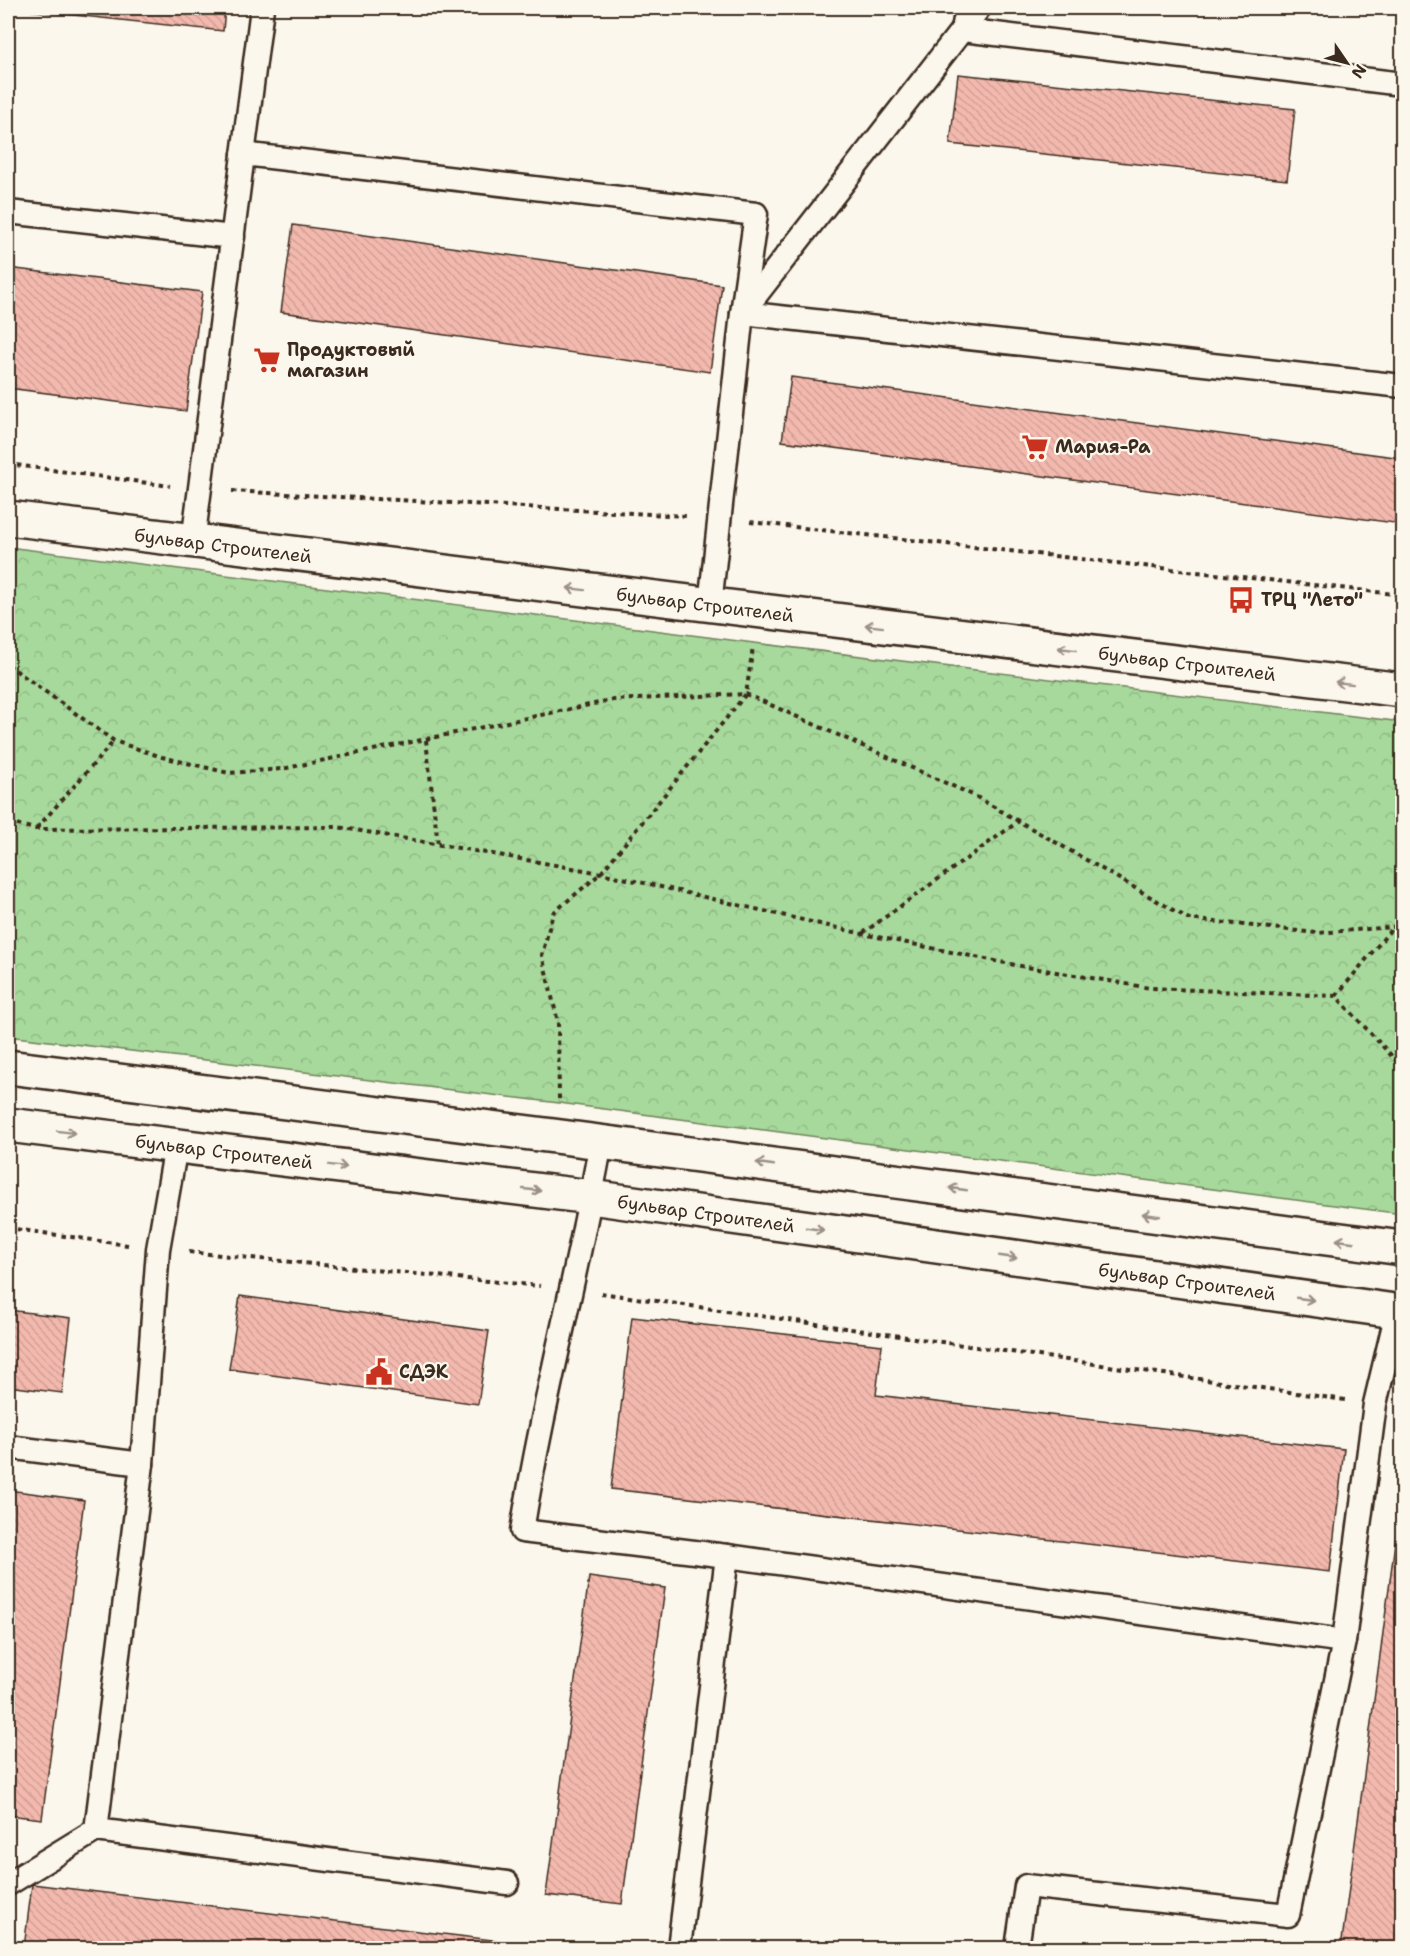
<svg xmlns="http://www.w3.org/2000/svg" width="1410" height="1956" font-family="'Shantell Sans',sans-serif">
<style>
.forest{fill:url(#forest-crowns);stroke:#70825c;stroke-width:1.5}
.building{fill:url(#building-back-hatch);stroke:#3b2a1e;stroke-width:1.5}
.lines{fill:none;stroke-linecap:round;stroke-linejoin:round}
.lane-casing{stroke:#3b2a1e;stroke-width:27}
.secondary-casing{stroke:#3b2a1e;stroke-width:38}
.path{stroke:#3b2a1e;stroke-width:4;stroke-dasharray:4.5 4.5;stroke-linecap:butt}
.lane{stroke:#fbf7ec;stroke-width:22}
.secondary{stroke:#fbf7ec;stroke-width:33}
.oneway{stroke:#9b9085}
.labels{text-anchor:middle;stroke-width:4.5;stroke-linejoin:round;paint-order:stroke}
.poi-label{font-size:18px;font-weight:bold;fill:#3b2a1e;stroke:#fbf7ec;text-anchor:start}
.street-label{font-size:18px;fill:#3b2a1e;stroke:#fbf7ec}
</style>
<defs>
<pattern id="forest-crowns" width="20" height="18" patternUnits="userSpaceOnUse" patternTransform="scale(1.5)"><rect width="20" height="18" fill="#a6d99b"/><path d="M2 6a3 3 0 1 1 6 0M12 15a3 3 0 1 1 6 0" fill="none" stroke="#90ba85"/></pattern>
<pattern id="building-back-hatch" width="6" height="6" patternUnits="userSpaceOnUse" patternTransform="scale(1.5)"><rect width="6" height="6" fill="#f3b9ae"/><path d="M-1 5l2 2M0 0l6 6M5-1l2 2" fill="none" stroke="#d19f95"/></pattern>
</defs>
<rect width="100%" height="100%" fill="#fbf7ec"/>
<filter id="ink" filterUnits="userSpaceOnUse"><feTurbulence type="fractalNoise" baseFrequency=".0167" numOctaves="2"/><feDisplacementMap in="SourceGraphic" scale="12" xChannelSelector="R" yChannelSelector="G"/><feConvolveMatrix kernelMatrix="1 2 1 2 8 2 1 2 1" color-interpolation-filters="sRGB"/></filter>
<g filter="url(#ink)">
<path class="forest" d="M8,547l746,96 648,79v492l-843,-111 -551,-67z"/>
<g class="building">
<path d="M8,8h217l-2,23z"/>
<path d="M958,74l337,35 -8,71 -337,-36z"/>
<path d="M293,225l429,60 -12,87 -429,-60z"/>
<path d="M8,268l194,24 -16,119 -178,-23z"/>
<path d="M791,377l611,81v66l-620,-83z"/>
<path d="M240,1296l249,35 -11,73 -249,-35z"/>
<path d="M8,1310l63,8 -9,75 -54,-7z"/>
<path d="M632,1317l250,28 -6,50 468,54 -14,123 -719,-83z"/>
<path d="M8,1490l76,10 -42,319 -34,-4z"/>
<path d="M1402,1490v458h-61z"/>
<path d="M589,1577l76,11 -43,316 -76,-9z"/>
<path d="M32,1884l509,62v2h-517z"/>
</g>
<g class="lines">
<defs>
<g id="lane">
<path d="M965,19l-2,11 439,54"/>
<path d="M243,154l513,60 -14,99 660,73"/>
<path d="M8,212l225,25"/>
<path d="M193,542l69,-534"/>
<path d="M710,605l32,-292 237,-305"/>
<path d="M601,1142c-23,130 -58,258 -79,389l205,25 617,85 31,-237 22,-92"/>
<path d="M8,1447l134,17"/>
<path d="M96,1830l411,53"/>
<path d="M8,1884l88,-54 46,-366 16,-215 18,-103"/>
<path d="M679,1948l48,-392"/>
<path d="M1017,1948l9,-62 262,29 56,-274"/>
</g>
<g id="secondary">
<path d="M8,518l1394,172"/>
<path d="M8,1067l546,69 848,112"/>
<path d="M8,1125l583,72 811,115"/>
</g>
</defs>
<use href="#lane" class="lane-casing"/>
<use href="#secondary" class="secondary-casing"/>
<g class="path">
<path d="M8,464l162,22"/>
<path d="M232,491l456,25"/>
<path d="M750,522l652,73"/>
<path d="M8,665l106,76 48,16 67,16 53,-4 331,-69 133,-6 229,102 214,123 128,14 76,-6 9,-6"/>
<path d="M426,740l12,105"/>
<path d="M8,823l28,6 302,-2 263,46 262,61 152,31 135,23 186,8 66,71"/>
<path d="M37,828l77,-87"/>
<path d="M863,933l156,-112"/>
<path d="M1336,996l57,-69"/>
<path d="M559,1099l-1,-77 -16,-67 11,-42 48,-40 145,-179 7,-47"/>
<path d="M8,1228l120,17"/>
<path d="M189,1252l351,34"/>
<path d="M601,1293l744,107"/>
</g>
<use href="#lane" class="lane"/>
<use href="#secondary" class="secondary"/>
</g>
<defs><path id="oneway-shaft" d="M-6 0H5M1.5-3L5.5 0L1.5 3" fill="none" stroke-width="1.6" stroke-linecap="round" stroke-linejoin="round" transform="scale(1.5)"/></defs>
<g class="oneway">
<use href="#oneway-shaft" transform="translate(576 589) rotate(-173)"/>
<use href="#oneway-shaft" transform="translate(874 626) rotate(-173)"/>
<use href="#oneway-shaft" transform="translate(1067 649) rotate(-173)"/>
<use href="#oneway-shaft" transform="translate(1344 683) rotate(-173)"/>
<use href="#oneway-shaft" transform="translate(66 1132) rotate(7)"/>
<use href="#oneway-shaft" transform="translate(765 1164) rotate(-172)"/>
<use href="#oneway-shaft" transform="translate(338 1166) rotate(7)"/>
<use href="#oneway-shaft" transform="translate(958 1189) rotate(-172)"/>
<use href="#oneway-shaft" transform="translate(532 1190) rotate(6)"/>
<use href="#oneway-shaft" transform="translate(1151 1215) rotate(-172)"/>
<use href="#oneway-shaft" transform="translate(815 1229) rotate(8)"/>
<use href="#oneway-shaft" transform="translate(1345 1241) rotate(-172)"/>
<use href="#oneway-shaft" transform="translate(1008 1257) rotate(8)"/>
<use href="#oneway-shaft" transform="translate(1305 1299) rotate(8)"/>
</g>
</g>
<defs>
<symbol id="supermarket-bare" viewBox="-9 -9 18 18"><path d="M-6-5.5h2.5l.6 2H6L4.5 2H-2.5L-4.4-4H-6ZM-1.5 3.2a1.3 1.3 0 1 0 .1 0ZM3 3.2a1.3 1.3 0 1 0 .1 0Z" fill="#c8321e" stroke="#fbf7ec" stroke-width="2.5" paint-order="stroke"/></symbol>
<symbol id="bus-bare" viewBox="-9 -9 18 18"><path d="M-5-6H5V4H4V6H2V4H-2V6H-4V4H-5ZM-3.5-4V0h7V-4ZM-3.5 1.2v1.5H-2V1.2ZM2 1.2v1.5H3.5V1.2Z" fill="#c8321e" stroke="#fbf7ec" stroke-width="2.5" paint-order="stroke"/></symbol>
<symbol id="civic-bare" viewBox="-9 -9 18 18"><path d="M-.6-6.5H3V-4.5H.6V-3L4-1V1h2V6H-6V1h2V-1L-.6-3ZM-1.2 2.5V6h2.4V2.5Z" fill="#c8321e" stroke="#fbf7ec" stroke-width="2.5" paint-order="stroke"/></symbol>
</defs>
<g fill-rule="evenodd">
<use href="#supermarket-bare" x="248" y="341" width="38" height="38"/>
<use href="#supermarket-bare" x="1016" y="428" width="38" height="38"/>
<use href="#bus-bare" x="1222" y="581" width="38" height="38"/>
<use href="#civic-bare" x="360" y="1353" width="38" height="38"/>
</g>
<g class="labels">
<g class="poi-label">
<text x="287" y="356">Продуктовый<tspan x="287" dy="21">магазин</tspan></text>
<text x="1055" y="453">Мария-Ра</text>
<text x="1261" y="606">ТРЦ "Лето"</text>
<text x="399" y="1378">СДЭК</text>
</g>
<g class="street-label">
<text transform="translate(223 546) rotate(7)" y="6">бульвар Строителей</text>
<text transform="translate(705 605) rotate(7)" y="6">бульвар Строителей</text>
<text transform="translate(1187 664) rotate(7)" y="6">бульвар Строителей</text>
<text transform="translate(224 1152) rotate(7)" y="6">бульвар Строителей</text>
<text transform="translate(706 1214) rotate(8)" y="6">бульвар Строителей</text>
<text transform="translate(1187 1282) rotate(8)" y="6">бульвар Строителей</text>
</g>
</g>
<rect width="1410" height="1956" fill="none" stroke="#fbf7ec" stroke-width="30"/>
<rect x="15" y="15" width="1380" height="1926" fill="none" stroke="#3b2a1e" stroke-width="2" filter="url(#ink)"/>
<g transform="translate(1347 63) rotate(125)" stroke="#fbf7ec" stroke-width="4.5" paint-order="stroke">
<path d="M0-4.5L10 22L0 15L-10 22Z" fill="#3b2a1e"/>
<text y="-9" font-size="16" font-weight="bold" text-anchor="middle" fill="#3b2a1e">N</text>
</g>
</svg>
